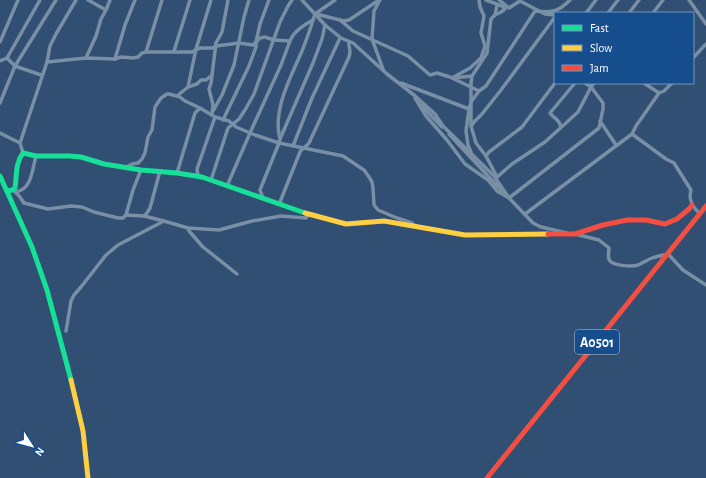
<svg xmlns="http://www.w3.org/2000/svg" width="706" height="478" font-family="'Alegreya Sans',sans-serif">
<style>
.lines{fill:none;stroke-linecap:round;stroke-linejoin:round}
.street{stroke:#788fa6;stroke-width:3.5}
.fast{stroke:#16e098;stroke-width:5}
.slow{stroke:#ffcf43;stroke-width:5}
.jam{stroke:#f24e42;stroke-width:5}
.labels{text-anchor:middle;stroke-width:4;stroke-linejoin:round;paint-order:stroke}
.shield{fill:#164e8d;stroke:#b9cadd;stroke-width:1}
.shield-label{font-size:14px;font-weight:bold;fill:#fff}
</style>
<rect width="100%" height="100%" fill="#314f72"/>
<g class="lines">
<g class="street">
<path d="M88,0l18,10"/>
<path d="M302,0l23,25 16,13 12,5 11,10 23,21 27,21 21,19 8,12 51,50 15,22 24,25 8,4 26,6"/>
<path d="M380,0l-6,11 -2,28 11,30"/>
<path d="M486,0l16,6 3,3 -4,3 -6,3"/>
<path d="M499,0l10,8 11,-7 25,13 10,1"/>
<path d="M689,0l17,24"/>
<path d="M586,13l10,-13"/>
<path d="M608,13l10,-13"/>
<path d="M629,13l10,-13"/>
<path d="M653,13l10,-13"/>
<path d="M316,14l24,6 13,11 55,25 22,19 7,-2 13,4 29,14"/>
<path d="M340,20l3,1 6,-1 30,-20"/>
<path d="M0,42l18,-42"/>
<path d="M174,51l16,-51"/>
<path d="M146,52l16,-52"/>
<path d="M7,58l33,-58"/>
<path d="M86,58l10,-22 5,-17 5,-9 4,-10"/>
<path d="M693,58l13,-14"/>
<path d="M115,59l10,-34 10,-25"/>
<path d="M0,61l7,-3 8,8 26,9 2,-1 4,-12 39,-4 29,1 6,-2 12,1 5,-1 4,-4 4,-1h46l8,-4h13l3,-2 23,-3 14,2 7,-7 5,-1 9,3 16,1c4,-10 14,-16 23,-21l2,-6 20,-14"/>
<path d="M47,62l3,-16 6,-12 20,-34"/>
<path d="M452,78l18,-10 11,-10 4,-12 -4,-13 3,-17 -4,-9 -1,-7"/>
<path d="M454,78l18,-2"/>
<path d="M401,83l68,26"/>
<path d="M644,83l15,10 5,-2 8,-8"/>
<path d="M188,87l8,-38 15,-49"/>
<path d="M177,96l11,-9 9,-3 4,-4h5l6,-5"/>
<path d="M415,98l11,18 21,24 18,24 23,16 9,11 12,7 90,-70 4,-19v-6l-12,-16 -6,-4"/>
<path d="M0,103l15,-37 41,-66"/>
<path d="M421,105l21,22"/>
<path d="M213,111l9,-16 12,-30 10,-48 5,-17"/>
<path d="M212,115l1,-10 -4,-16 2,-6 5,-40 6,-11 6,-32"/>
<path d="M223,120l26,-54 7,-19v-5l4,-18 9,-24"/>
<path d="M600,121l16,24"/>
<path d="M472,125l2,-3 8,-8 19,-24 54,-73"/>
<path d="M561,127c-2,-9 -6,-7 -11,-14l25,-30"/>
<path d="M0,133l20,10 3,10"/>
<path d="M449,134l53,57"/>
<path d="M632,134l34,25 8,4 17,27c-3,10 2,17 9,24"/>
<path d="M280,139c-8,-29 11,-62 22,-88 4,-10 8,-21 11,-31"/>
<path d="M20,143l23,-69"/>
<path d="M293,146l19,-48 28,-60"/>
<path d="M471,152l-3,-7 -2,-14 3,-22 2,-7v-19l1,-7 15,-23 4,-34 4,-4 2,-10"/>
<path d="M486,156l3,-4 33,-25 33,-44"/>
<path d="M126,167l6,-3 6,-1 4,-4 3,-6 3,-16 4,-7 3,-23 6,-9 6,-4h2l11,3 5,4 15,7 15,9 14,4 7,6 19,8 24,8 64,13 21,14 5,7 3,5 1,6 1,17 4,5 19,8 15,5 3,3"/>
<path d="M177,173l18,-60 5,-5"/>
<path d="M198,176l-1,-7 18,-52"/>
<path d="M497,177l-11,-21 -10,-13 -5,-17v-24l8,-11 7,-5 49,-75c17,2 23,1 35,-11"/>
<path d="M496,178l16,-14 33,-22 33,-30 13,-25 3,-4"/>
<path d="M211,180l17,-52 11,-9 6,-9 9,-16 26,-72 8,-16 4,-6"/>
<path d="M227,186l23,-53 31,-68 9,-24"/>
<path d="M12,190c6,3 9,8 12,13l24,6 23,-3 11,1 12,5 24,6h5l3,-3 7,-25 8,-20"/>
<path d="M16,192c16,-3 16,-22 20,-36"/>
<path d="M263,198l-3,-8 19,-47 1,-4 33,-76 9,-24 3,-14"/>
<path d="M282,205l-2,-3 20,-50c2,-4 6,-5 9,-9l40,-86c3,-8 -1,-8 0,-15"/>
<path d="M525,214l107,-80 4,-8 23,-33"/>
<path d="M126,215l18,1 3,-3 3,-5 10,-37"/>
<path d="M144,216l20,5"/>
<path d="M188,228l1,3 14,16 34,27"/>
<path d="M575,234l24,6 10,8c0,4 -2,10 1,13 5,5 22,6 28,4 5,-2 9,-5 14,-7 5,-2 11,-3 16,-4l15,16 23,15"/>
<path d="M66,331l5,-30 3,-6 7,-8 25,-32 12,-10 46,-24 24,7 31,2 33,-9 29,-5 25,2 3,-4"/>
</g>
<g class="fast">
<path d="M0,176l32,71 15,43 24,90"/>
<path d="M7,191l5,-1 3,-2c2,-12 0,-25 8,-35l13,3h34l11,1 23,7 37,6 36,3 25,4 103,36"/>
</g>
<g class="slow">
<path d="M305,213l41,11 38,-3 81,14 83,-1"/>
<path d="M71,380l12,51 5,47"/>
</g>
<g class="jam">
<path d="M548,234h27l28,-9 24,-5h19l19,4 12,-5 12,-10 3,-4"/>
<path d="M487,478l219,-272"/>
</g>
</g>
<g class="labels">
<rect class="shield" x="575" y="330" width="44" height="24" rx="3"/>
<g class="shield-label">
<text x="597" y="347">A0501</text>
</g>
</g>
<rect x="554" y="12" width="140" height="72" fill="#164e8d" stroke="#7395bb"/>
<rect x="562" y="25" width="20" height="6" fill="#16e098" stroke="#7395bb"/>
<text x="590" y="32" font-size="12" fill="#ffffff">Fast</text>
<rect x="562" y="45" width="20" height="6" fill="#ffcf43" stroke="#7395bb"/>
<text x="590" y="52" font-size="12" fill="#ffffff">Slow</text>
<rect x="562" y="65" width="20" height="6" fill="#f24e42" stroke="#7395bb"/>
<text x="590" y="72" font-size="12" fill="#ffffff">Jam</text>
<g transform="translate(32 446) rotate(126)" stroke="#164e8d" stroke-width="3" paint-order="stroke">
<path d="M0-3L7 15L0 10L-7 15Z" fill="#ffffff"/>
<text y="-6" font-size="11" font-weight="bold" text-anchor="middle" fill="#ffffff">N</text>
</g>
</svg>
